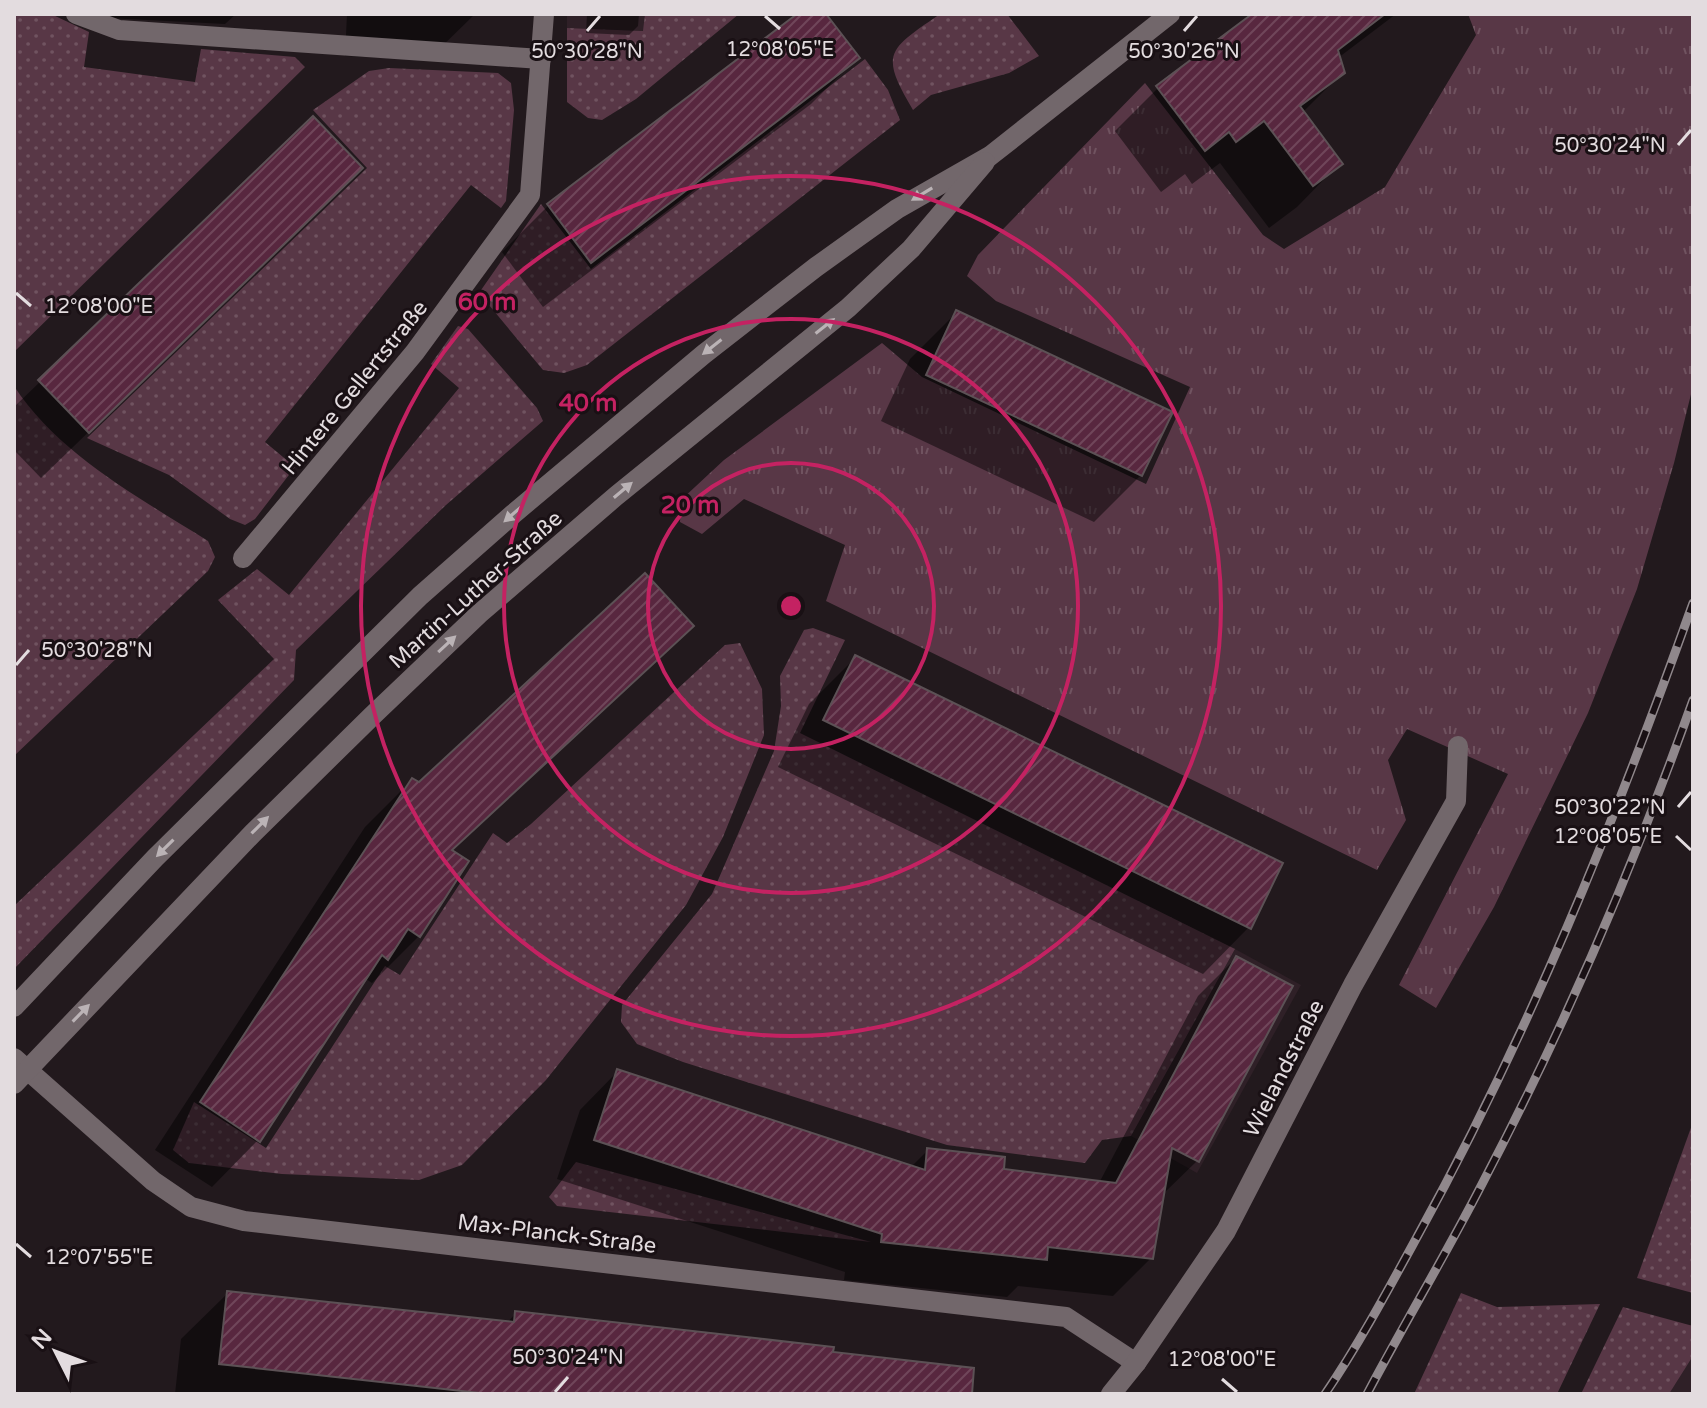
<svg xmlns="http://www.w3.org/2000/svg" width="1707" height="1408" font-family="'Varela Round',sans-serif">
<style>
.built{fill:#2f2027}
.grass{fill:url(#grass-dots)}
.park{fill:url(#park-tufts)}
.shadow{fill:#0007}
.building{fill:url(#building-hatch);stroke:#5c5155;stroke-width:2}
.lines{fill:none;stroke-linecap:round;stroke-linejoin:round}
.street{stroke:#72676b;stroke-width:20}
.secondary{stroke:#72676b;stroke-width:20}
.rail-casing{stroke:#90888c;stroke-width:9}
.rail{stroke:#191014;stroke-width:6;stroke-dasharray:18;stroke-linecap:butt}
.oneway{fill:#bbb3b6}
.ticks{fill:none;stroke:#e3dcdf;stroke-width:3}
.ring{fill:none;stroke:#c42262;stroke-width:4}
.labels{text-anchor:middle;stroke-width:6;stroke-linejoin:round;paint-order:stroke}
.street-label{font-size:22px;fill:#e3dcdf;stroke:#191014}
.ticks-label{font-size:20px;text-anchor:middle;fill:#e3dcdf;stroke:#191014;stroke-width:6;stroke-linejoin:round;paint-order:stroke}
.centre{fill:#c42262;stroke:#191014;stroke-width:4}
.ring-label{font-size:24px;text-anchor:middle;font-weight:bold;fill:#c42262;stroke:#191014;stroke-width:6;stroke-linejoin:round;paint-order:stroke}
</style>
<defs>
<pattern id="grass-dots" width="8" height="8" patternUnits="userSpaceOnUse" patternTransform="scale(2)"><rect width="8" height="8" fill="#583746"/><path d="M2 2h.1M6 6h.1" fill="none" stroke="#705360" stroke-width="1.8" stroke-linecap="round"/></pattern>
<pattern id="park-tufts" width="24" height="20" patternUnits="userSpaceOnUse" patternTransform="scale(2)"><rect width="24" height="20" fill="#583746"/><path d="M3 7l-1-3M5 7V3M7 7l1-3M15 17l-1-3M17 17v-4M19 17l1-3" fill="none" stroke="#705360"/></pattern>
<pattern id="building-hatch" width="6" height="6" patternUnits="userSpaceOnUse" patternTransform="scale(2)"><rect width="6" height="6" fill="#58273f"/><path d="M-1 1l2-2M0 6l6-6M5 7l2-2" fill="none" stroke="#70465a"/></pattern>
</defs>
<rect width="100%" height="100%" fill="#22191d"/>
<g class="built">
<path d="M567,14h78l-1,17 -77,-3z"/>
<path d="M1235,949l66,36 -104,188 -66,-37z"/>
<path d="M1693,1356v38h-24z"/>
</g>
<g class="grass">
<path d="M14,14h37l38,18 -5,35 111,15 6,-33 94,8 10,10 -291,285z"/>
<path d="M645,14h94l-103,85 -34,21 -14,-2 -21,-16v-74l76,3z"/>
<path d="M940,14h67l32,42 -30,17 -78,22 -18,15c-34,-57 -25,-60 27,-96z"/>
<path d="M865,59l23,31 12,30 -313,245 -23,8 -21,-3 -64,-77 62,-89 50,65z"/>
<path d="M389,68l109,5 13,10 3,27 -8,91 -5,7 -30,-23 -206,257 30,25 -40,52 -10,6 -15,-6 -61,-44 -82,-37 280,-270 -54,-58 56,-39z"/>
<path d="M458,326l10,3 69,79 6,13 -97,84 -150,145 -2,30 -280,289v-63l260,-247 -56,-59 39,-31 32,26 170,-207 -28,-24z"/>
<path d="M14,386c45,69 126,112 194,155l7,16 -7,14 -194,185z"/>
<path d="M813,628l32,12 -45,93 435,216 -104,187 -29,4 -17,23 -138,-18 -264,-83 -46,-18 -16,-22 1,-17 90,-111 62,-143 7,-45 -1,-30 24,-46z"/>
<path d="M740,643l22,46 2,46 -41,102 -37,68 -140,175 -84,85 -43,15 -137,-6 -93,-11 -16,-13 21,-48 72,46 119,-182 15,9 93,-142 14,10 24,-19 194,-179z"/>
<path d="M1693,1122v171l-56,-15z"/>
<path d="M576,1162l295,80 -314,-36 -8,-9z"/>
<path d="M1461,1293l36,14 103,-3 -43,90h-143z"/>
<path d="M1623,1307l70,19v30l-24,38h-88z"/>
</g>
<path class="park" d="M1468,14h225v372l-19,77 -37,126 -49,124 -94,194 -58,101 -37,-23 109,-211 -101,-45 -19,31 18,60 -29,50 -551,-269 19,-56 -101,-46 -42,35 -22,-12 1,-22 43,-40 158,-117 40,34 224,107 44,-97 -194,-86 -29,-25 11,-21 167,-172 118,152 21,14 101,-62 91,-152z"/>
<g class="shadow">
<path d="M108,14h128l-11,10 -117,-6z"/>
<path d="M347,14h128l-47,46 -83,-4z"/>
<path d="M587,14h52l-1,12 -9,9 -43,-2z"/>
<path d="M800,14h24l33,44 -46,46 -268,203 -41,-55 46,-46z"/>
<path d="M1255,14h141l-58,44 5,14 -41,41 38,50 -43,44 -28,21 -49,-65 -28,21 -7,-10 -24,18 -46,-61 43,-43z"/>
<path d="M313,118l1,96 -273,264 -27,-28v-43z"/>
<path d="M957,312l184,163 -47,47 -213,-101 29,-62z"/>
<path d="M691,626l-240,226 -32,84 -47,47 -6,-4 -108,161 -46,47 -57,-37 210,-323 47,-47 7,5z"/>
<path d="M856,657l393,270 -46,47 -425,-207 31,-63z"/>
<path d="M1236,958l-39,203 -35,34 -11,63 -38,38 -95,-10 -11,11 -163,-17 1,-8 -288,-93 23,-69 38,-39 293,96 17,-17 74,20 97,13 99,-187z"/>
<path d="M228,1293l278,31 10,-11 204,81h-545l6,-55z"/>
</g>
<g class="building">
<path d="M797,14h29l34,44 -269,205 -44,-59z"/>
<path d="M1252,14h133l-47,36 7,23 -45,33 43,58 -30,22 -49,-65 -28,21 -7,-10 -24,19 -49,-65z"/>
<path d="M313,116l50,52 -274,265 -51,-53z"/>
<path d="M956,310l217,102 -31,64 -216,-101z"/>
<path d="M645,573l49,53 -242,224 17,11 -49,76 -12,-8 -20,31 -6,-5 -122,187 -60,-40 212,-324 7,4z"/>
<path d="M855,655l428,208 -32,66 -428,-209z"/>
<path d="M1236,956l57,30 -94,176 -27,-14 -19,111 -105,-12 -1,13 -166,-18 1,-8 -288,-94 23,-71 308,101 2,-22 78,9 -1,12 112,14z"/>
<path d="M227,1291l287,31 1,-11 319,36 -1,5 141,16 -2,26h-483l-270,-30z"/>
</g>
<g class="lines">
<g class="street">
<path d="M76,14l43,16 422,29"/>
<path d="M243,558l172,-206 115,-157 14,-181"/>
<path d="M14,1058l139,123 38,26 53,14 822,96 70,46"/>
<path d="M1111,1394l25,-31 90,-132 127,-246 103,-184 2,-55"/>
</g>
<g class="secondary">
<path d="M14,1007l141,-149 165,-163 100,-99 92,-81 192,-161 112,-87 81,-58 93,-53 180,-142"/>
<path d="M14,1084l239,-251 119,-117 107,-102 137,-118 232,-188 63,-59 74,-87"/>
</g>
<defs>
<g id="rail">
<path d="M1325,1394c34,-50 63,-104 92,-157 112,-203 198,-416 276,-634"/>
<path d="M1367,1394c37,-70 78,-138 114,-208 82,-156 153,-320 212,-486"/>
</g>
</defs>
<use href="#rail" class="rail-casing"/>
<use href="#rail" class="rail"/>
</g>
<defs><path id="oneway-solid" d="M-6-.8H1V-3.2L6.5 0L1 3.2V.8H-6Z" transform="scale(2)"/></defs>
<g class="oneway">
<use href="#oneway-solid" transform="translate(922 194) rotate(149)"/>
<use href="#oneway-solid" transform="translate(825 326) rotate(-38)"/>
<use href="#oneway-solid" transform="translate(712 347) rotate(142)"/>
<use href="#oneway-solid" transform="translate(623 490) rotate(-40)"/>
<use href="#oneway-solid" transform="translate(513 514) rotate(139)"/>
<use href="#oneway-solid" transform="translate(447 644) rotate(-43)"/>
<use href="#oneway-solid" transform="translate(260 825) rotate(-45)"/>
<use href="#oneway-solid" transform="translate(165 848) rotate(135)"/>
<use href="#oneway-solid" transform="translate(81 1013) rotate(-46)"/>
</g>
<path class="ticks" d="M765,16l15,13M587,31l13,-15M1184,31l13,-15M1678,145l13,-15M16,293l15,13M16,665l13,-15M1678,807l13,-15M1676,836l15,14M16,1244l15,13M1222,1379l15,13M555,1392l13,-15"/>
<g class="ring">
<circle cx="791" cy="606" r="143"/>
<circle cx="791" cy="606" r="287"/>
<circle cx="791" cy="606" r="430"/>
</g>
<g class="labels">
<g class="street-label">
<text transform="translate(354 387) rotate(-51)" y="8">Hintere Gellertstraße</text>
<text transform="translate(475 589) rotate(-42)" y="8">Martin-Luther-Straße</text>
<text transform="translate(1283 1068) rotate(-63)" y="8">Wielandstraße</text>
<text transform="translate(557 1233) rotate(7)" y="8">Max-Planck-Straße</text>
</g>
</g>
<g class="ticks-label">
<text x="780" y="56">12°08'05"E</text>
<text x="587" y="58">50°30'28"N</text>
<text x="1184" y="58">50°30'26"N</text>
<text x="1610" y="152">50°30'24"N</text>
<text x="99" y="313">12°08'00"E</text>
<text x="97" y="657">50°30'28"N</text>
<text x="1610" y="814">50°30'22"N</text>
<text x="1608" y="843">12°08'05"E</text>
<text x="99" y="1264">12°07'55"E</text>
<text x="568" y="1364">50°30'24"N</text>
<text x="1222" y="1366">12°08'00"E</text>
</g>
<circle cx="791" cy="606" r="12" class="centre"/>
<g class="ring-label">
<text x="487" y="310">60 m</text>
<text x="588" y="411">40 m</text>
<text x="690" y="513">20 m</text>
</g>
<rect width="1707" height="1408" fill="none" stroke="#e3dcdf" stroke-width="32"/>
<g transform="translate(56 1352) rotate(312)" stroke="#191014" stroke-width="6" paint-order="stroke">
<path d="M0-6L14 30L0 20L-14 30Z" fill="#e3dcdf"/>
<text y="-12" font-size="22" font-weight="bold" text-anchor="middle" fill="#e3dcdf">N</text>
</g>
</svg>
